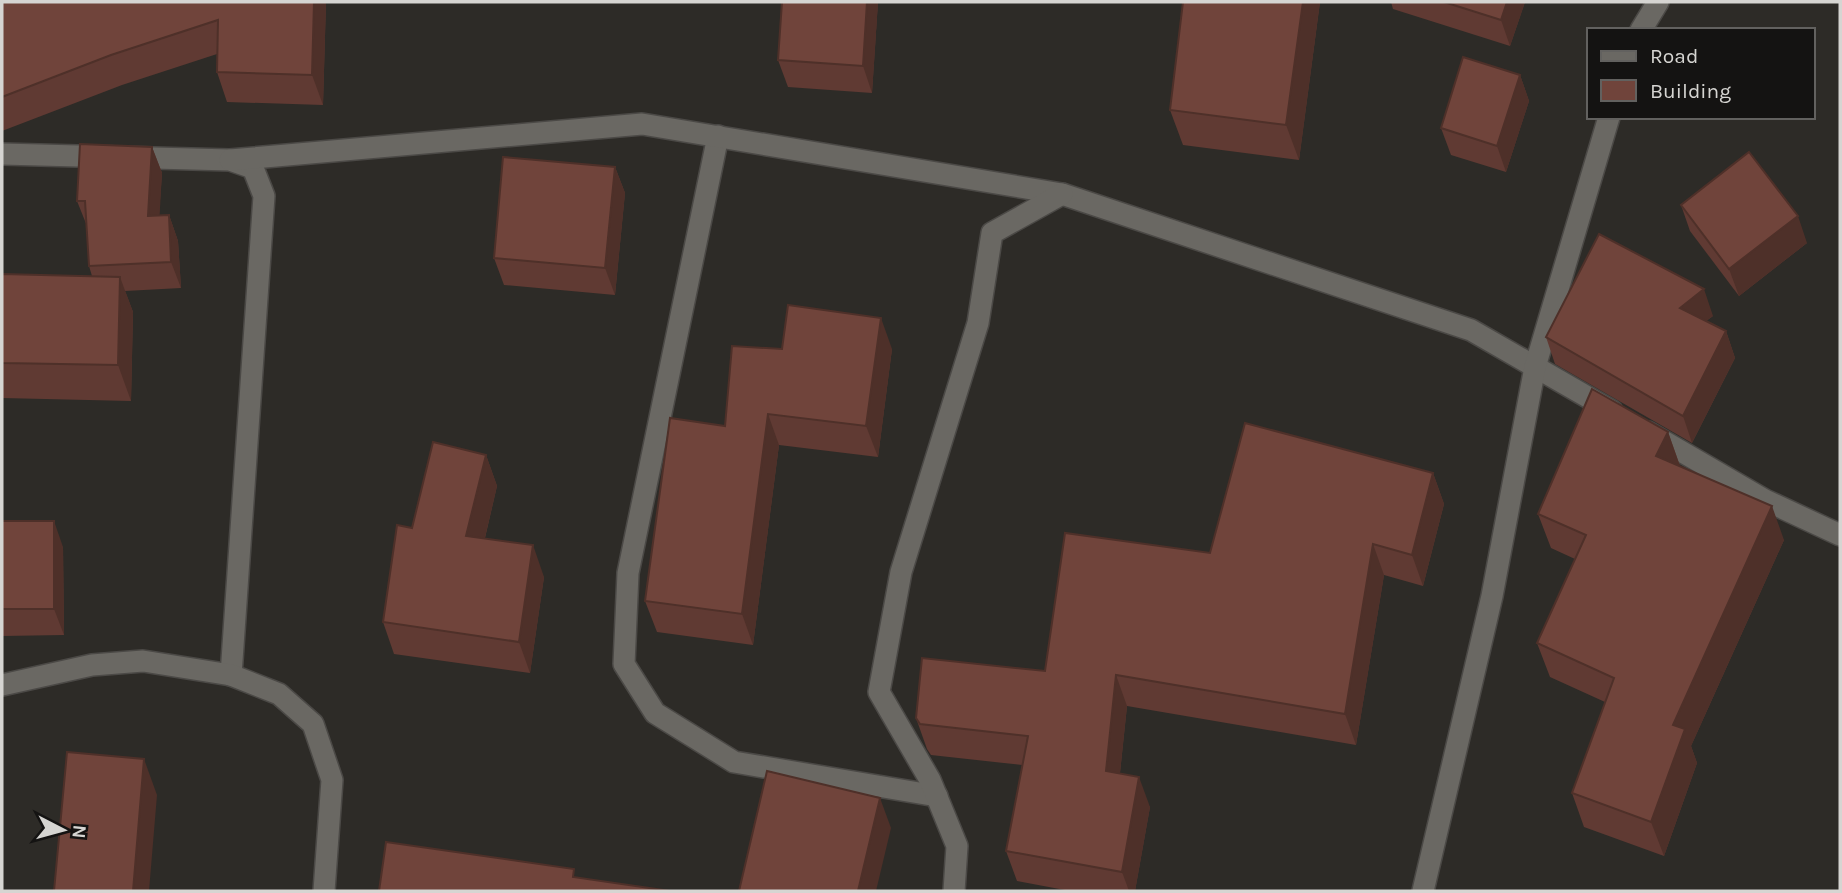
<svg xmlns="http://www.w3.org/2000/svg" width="1842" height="893" font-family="Karla,sans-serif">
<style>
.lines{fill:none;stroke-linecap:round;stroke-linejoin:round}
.minor-casing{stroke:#4b4946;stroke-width:24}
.minor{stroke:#6a6863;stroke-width:21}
.wall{fill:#603a33}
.shaded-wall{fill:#4e3029}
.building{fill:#70443b;stroke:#4e3029;stroke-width:2}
</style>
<rect width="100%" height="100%" fill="#2d2b27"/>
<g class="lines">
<defs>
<g id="minor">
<path d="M1641,30l17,-28"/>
<path d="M718,136l-90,437 -4,91 31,49 79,49 203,34"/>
<path d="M2,154l228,6 23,8 11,28 -33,479"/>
<path d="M230,160l412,-36 420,70 409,136 141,81"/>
<path d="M1648,432l117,68 75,35"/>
<path d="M2,685l90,-20 51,-4 88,14 48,19 34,30 19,56 -8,111"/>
<path d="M954,891l3,-45 -27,-66 -51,-88 22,-120 77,-249 14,-90 70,-39"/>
<path d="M1423,891l69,-295 43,-229 74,-250"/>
</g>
</defs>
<use href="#minor" class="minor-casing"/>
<use href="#minor" class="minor"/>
</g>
<g class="wall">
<path d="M2,2h324l-3,103 -96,-3 -10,-30v-18l-95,31 -120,46z"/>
<path d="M782,2h96l-6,91 -84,-6 -10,-27z"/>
<path d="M1183,2h137l-21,158 -116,-15 -13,-35z"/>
<path d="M1391,2h134l-15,44 -117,-37z"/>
<path d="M1520,75l9,26 -23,71 -55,-17 -10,-27z"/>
<path d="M152,147l10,26 -3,42h10l9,26 3,47 -56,3 8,21 -2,89 -129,-3v-124l90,2 -3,-10 -2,-40 -10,-25z"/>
<path d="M615,167l10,26 -10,102 -111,-10 -10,-27z"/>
<path d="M1681,205l126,38 -68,53 -49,-65z"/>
<path d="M1713,316l-7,5 20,10 9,27 -43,85 -137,-79 -9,-27z"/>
<path d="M892,349l-14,108 -99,-12 -26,200 -96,-13 -12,-31 80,-175z"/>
<path d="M1668,432l12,34 104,74 -93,206 6,17 -33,93 -80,-29 -12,-34 33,-91 -55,-25 -13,-34 38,-84 -24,-11 -13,-34z"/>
<path d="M486,455l11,31 -12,52 59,39 -14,96 -136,-19 -11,-32 29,-94z"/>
<path d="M1433,473l11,31 -21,82 -39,-11 -28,170 -229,-39 -7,67 30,34 -15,84h-65l-53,-10 -11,-30 16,-86 -91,-10 -4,-6 -11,-31 129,-47z"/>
<path d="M2,521l61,26 1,88 -62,1z"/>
</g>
<g class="shaded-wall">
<path d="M314,2h12l-3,103 -11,-30z"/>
<path d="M867,2h11l-6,91 -9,-27z"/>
<path d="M1303,2h17l-21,158 -13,-35z"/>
<path d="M1507,2h18l-15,44 -9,-26z"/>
<path d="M1520,75l9,26 -23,71 -9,-26z"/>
<path d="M152,147l10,26 -4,70 -10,-27z"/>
<path d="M615,167l10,26 -10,102 -10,-27z"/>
<path d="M169,215l9,26 3,47 -10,-26z"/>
<path d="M1798,216l9,27 -68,53 -10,-27z"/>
<path d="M120,277l13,35 -2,89 -13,-36z"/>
<path d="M1704,289l9,27 -24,18 -9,-26z"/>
<path d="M881,318l11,31 -14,108 -12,-31z"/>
<path d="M1726,331l9,27 -43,85 -9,-27z"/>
<path d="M768,414l11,31 -26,200 -11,-31z"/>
<path d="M1668,432l12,34 -24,-10z"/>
<path d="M486,455l11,31 -19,81 -12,-31z"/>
<path d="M1433,473l11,31 -21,82 -11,-31z"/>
<path d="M1772,506l12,34 -93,206 6,17 -33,93 -13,-34 22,-97z"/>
<path d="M54,521l9,26 1,88 -10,-26z"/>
<path d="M1373,544l11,31 -28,170 -11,-31z"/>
<path d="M533,545l11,32 -14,96 -11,-31z"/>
<path d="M1116,675l11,31 -10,95 -11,-30z"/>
<path d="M144,759l13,36 -8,96h-16z"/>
<path d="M1139,777l11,30 -15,84h-6l-7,-19z"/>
<path d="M880,798l11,30 -15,63h-18z"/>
</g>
<g class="building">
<path d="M2,2h312l-2,73 -95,-3 1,-52 -107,35 -109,42z"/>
<path d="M782,2h85l-4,64 -85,-6z"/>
<path d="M1183,2h120l-17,123 -116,-15z"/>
<path d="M1444,2h63l-6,18z"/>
<path d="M1463,57l57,18 -23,71 -56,-18z"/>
<path d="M80,144l72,3 -4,69 21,-1 2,47 -82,4 -4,-65h-8z"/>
<path d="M1749,152l49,64 -69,53 -48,-64z"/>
<path d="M503,157l112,10 -10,101 -111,-10z"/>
<path d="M1599,234l105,55 -24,19 46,23 -43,85 -137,-79z"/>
<path d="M2,274l118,3 -2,88 -116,-2z"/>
<path d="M788,305l93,13 -15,108 -98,-12 -26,200 -97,-13 25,-183 55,8 7,-80 50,3z"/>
<path d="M1592,389l76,43 -12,24 116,50 -99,219 12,4 -34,93 -79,-29 42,-115 -77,-35 49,-108 -48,-21z"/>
<path d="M1245,423l188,50 -21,82 -39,-11 -28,170 -229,-39 -10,96 33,6 -17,95 -116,-21 22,-115 -108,-12 -4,-6 6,-60 123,13 20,-138 145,20z"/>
<path d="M433,442l53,13 -20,81 67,9 -14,97 -136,-20 14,-97 15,3z"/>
<rect x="2" y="521" width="52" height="88"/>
<path d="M67,752l77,7 -11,132h-79z"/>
<path d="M767,771l113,27 -22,93h-119z"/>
<path d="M386,842l188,27 -1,8 97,14h-291z"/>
</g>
<rect width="1842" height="893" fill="none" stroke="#d6d5d2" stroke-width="7"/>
<rect x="1587" y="28" width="228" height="91" fill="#141312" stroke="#62615f" stroke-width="2"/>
<rect x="1601" y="51" width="35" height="10" fill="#6a6863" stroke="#62615f" stroke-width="2"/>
<text x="1650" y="63" font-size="21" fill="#d6d5d2">Road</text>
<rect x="1601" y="80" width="35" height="21" fill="#70443b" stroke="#62615f" stroke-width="2"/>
<text x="1650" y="98" font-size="21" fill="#d6d5d2">Building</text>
<g transform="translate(63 830) rotate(96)" stroke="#141312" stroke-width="5" paint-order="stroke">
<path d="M0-5L12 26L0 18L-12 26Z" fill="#d6d5d2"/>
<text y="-10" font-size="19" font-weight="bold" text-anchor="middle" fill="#d6d5d2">N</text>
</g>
</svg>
